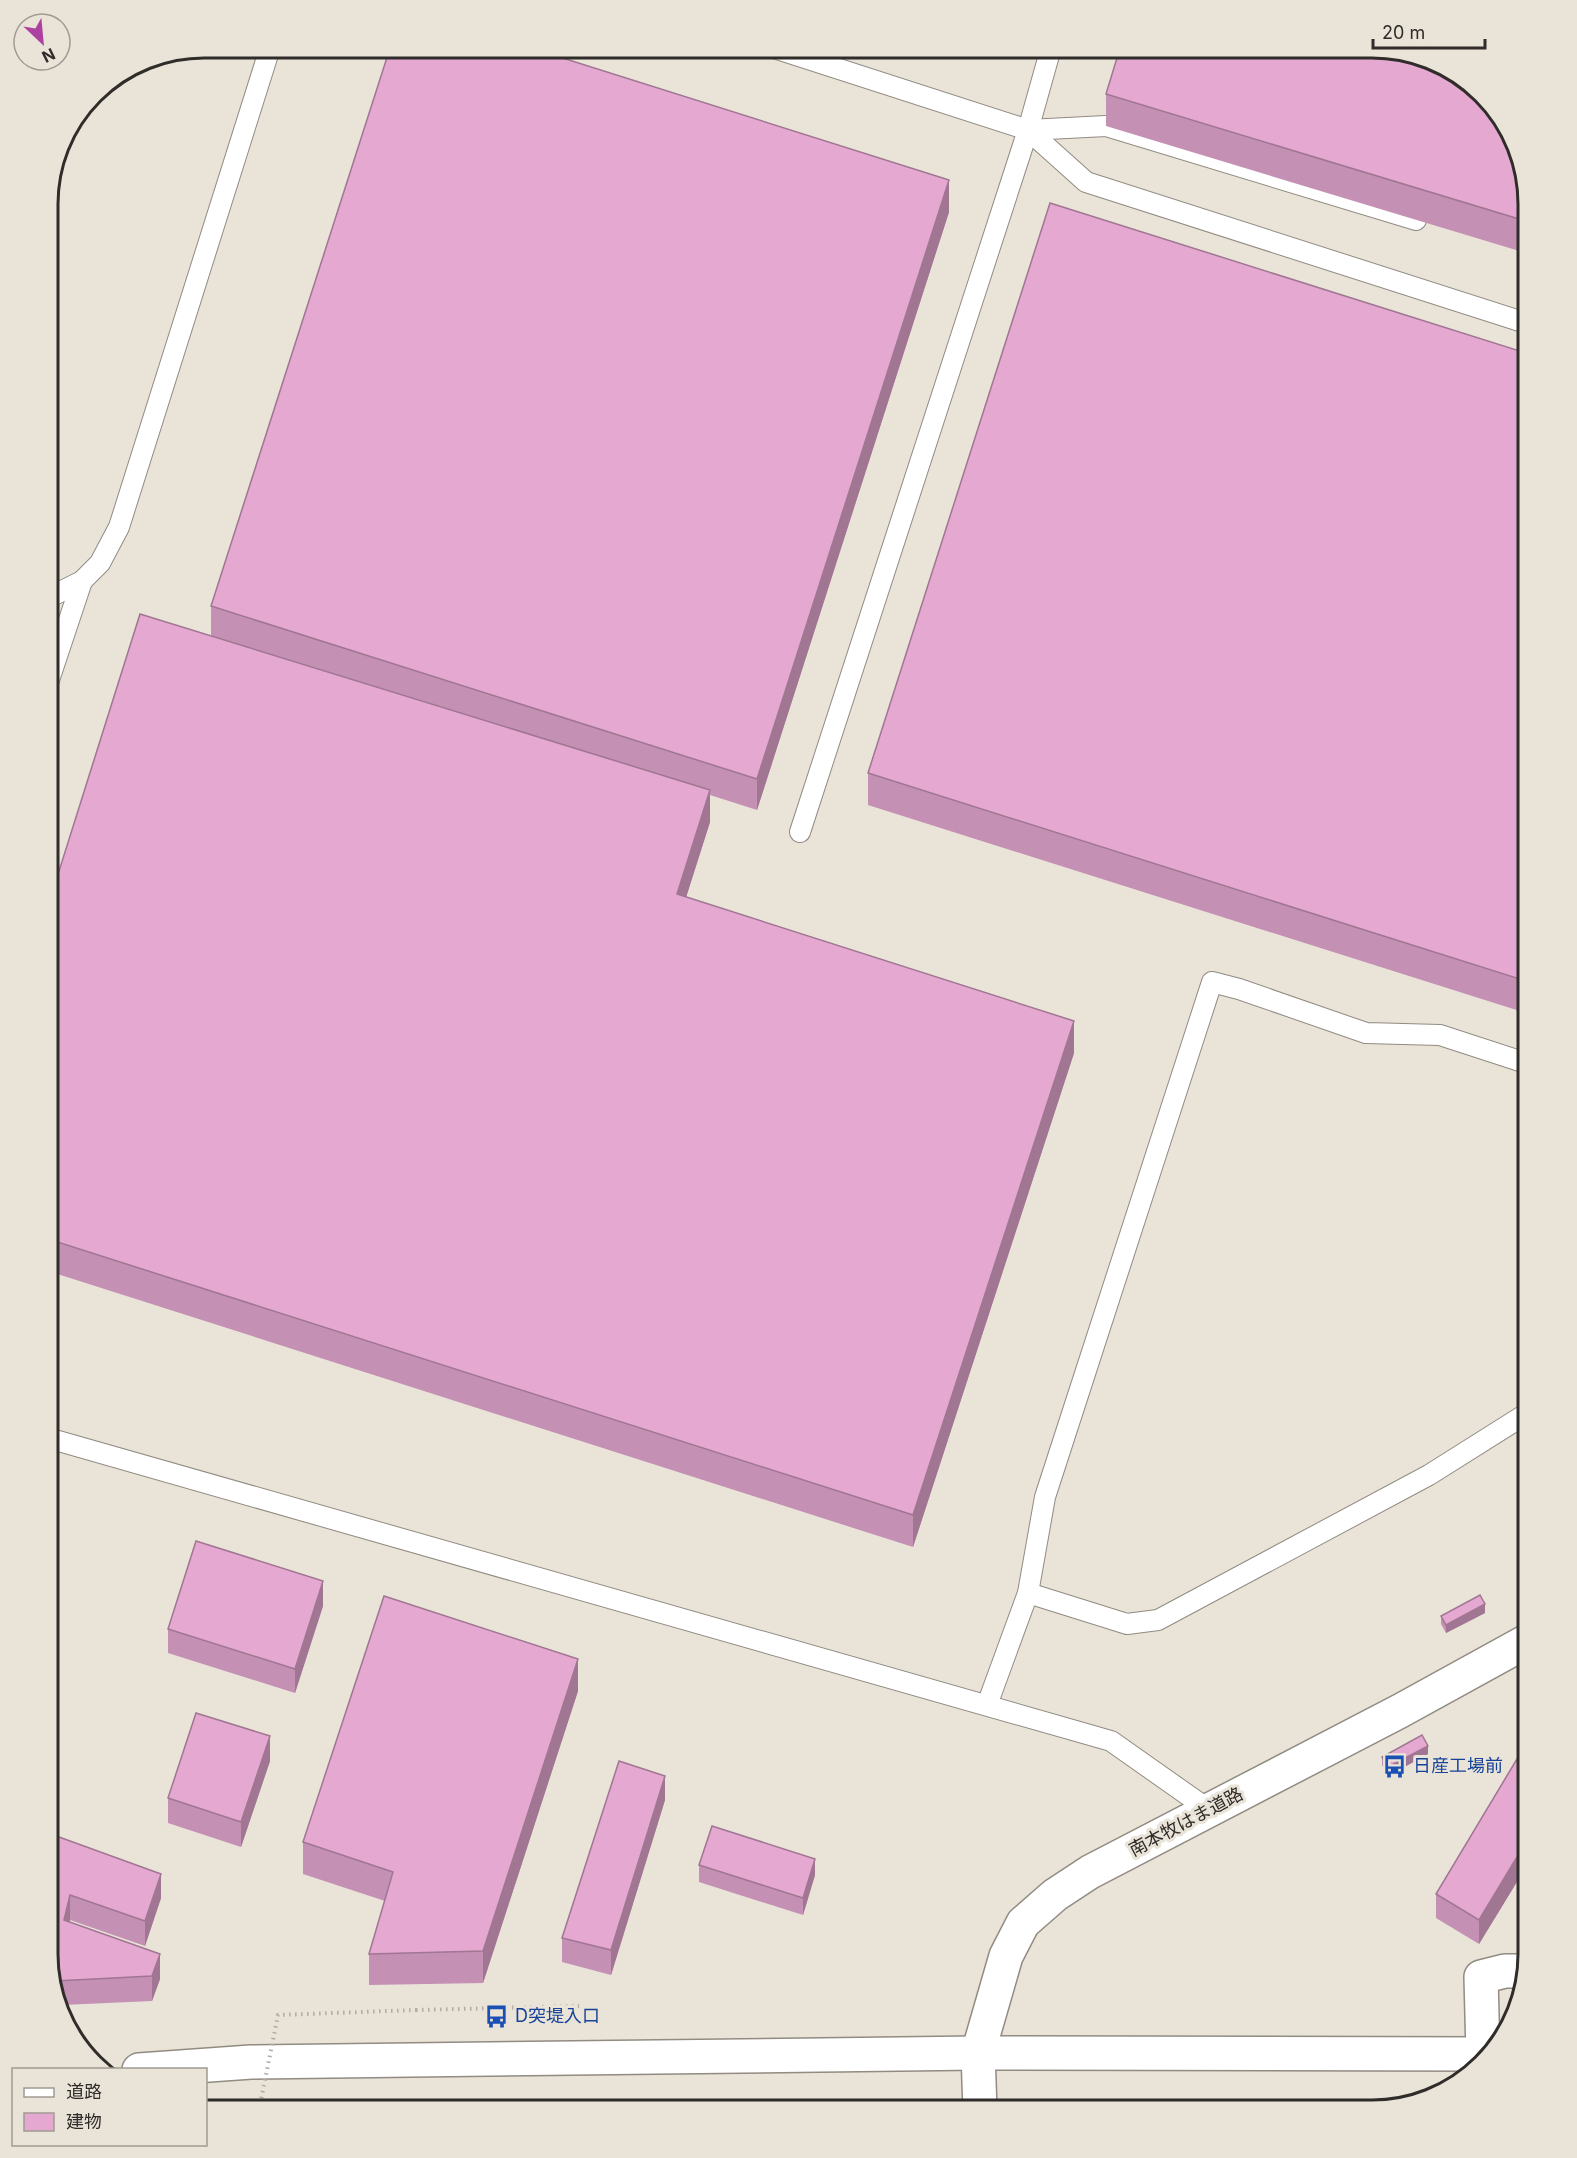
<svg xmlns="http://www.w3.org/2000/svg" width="1577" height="2158" font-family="Inter,'Noto Sans JP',sans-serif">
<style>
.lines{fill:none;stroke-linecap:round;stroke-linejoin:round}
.lane-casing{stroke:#918b82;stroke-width:22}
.street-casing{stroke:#918b82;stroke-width:36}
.secondary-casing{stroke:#918b82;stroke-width:36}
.path{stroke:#b1aba3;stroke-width:4;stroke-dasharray:1.5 4.5;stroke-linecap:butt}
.lane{stroke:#fff;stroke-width:20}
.street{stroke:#fff;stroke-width:33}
.secondary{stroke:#fff;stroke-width:33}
.path-bridge{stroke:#b1aba3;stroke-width:4;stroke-dasharray:1.5 4.5;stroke-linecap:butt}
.wall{fill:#c490b4}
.shaded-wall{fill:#a07692}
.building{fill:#e4a8d1;stroke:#a07692;stroke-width:1.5}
.labels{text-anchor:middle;stroke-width:6;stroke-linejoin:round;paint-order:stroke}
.transit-label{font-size:18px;fill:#164399;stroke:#e9e3d8;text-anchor:start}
.street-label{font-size:18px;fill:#2f2c29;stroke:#e9e3d8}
.rim{fill:none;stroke:#2f2c29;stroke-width:3}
</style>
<rect width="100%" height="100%" fill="#e9e3d8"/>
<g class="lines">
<defs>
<g id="lane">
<path d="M774,48l254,82 78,-4 310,94"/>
<path d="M1028,130l58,52 443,142"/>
<path d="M48,598l34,-17 18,-18 19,-36 151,-479"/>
<path d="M48,683l34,-102"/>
<path d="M800,832l228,-702 23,-82"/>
<path d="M48,1438l1063,303 98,69"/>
<path d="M1028,1593l99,31 31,-4 271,-145 100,-63"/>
<path d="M987,1705l41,-112 17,-96 167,-515 27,7 127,44 74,2 89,29"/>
</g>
<path id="street" d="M1483,2054l-2,-77 24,-6h19"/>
<g id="secondary">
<path d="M139,2070l112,-8 727,-9 507,1"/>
<path d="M980,2110l-2,-57 28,-97 17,-33 32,-28 35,-23 310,-161 129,-71"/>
</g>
</defs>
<use href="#lane" class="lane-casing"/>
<use href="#street" class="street-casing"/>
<use href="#secondary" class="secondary-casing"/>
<path class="path" d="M416,2010l163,-4"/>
<use href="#lane" class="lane"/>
<use href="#street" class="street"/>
<use href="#secondary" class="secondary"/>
<path class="path-bridge" d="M259,2110l19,-95 138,-5"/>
</g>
<g class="wall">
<path d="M1106,94l423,110v50l-423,-128z"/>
<path d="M949,212l-192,598 -47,-15v27l-24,75 388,156 -161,494 -865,-276v-365l163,-270v-30z"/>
<path d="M1529,354v660l-661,-209v-32z"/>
<path d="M323,1606l-28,87 -127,-40v-24z"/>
<path d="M1485,1613l-39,20 -5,-9v-8z"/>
<path d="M578,1691l-95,292 -114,2v-31l16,-53 -82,-27v-32z"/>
<path d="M1529,1739v123l-50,82 -43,-26v-24z"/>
<path d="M1428,1754l-40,22 -6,-11v-8z"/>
<path d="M270,1761l-29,86 -73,-24v-25z"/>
<path d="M665,1800l-54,175 -49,-13v-24z"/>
<path d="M48,1833l113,65 -16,48 -75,-26 -1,2 91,57 -8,22 -90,4 -14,-52z"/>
<path d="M699,1865l116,10 -12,40 -104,-33z"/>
</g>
<g class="shaded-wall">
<path d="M949,180v32l-192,598v-31z"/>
<path d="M710,790v32l-33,104v-32z"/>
<path d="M1074,1021v32l-161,494v-32z"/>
<path d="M323,1581v25l-28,87v-24z"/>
<path d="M1485,1604v9l-39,20v-8z"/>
<path d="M578,1659v32l-95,292v-32z"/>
<path d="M270,1736v25l-29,86v-25z"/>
<path d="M1428,1746v8l-40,22v-9z"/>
<path d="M665,1776v24l-54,175v-25z"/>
<path d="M1529,1837v25l-50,82v-24z"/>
<path d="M815,1859v16l-12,40v-17z"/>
<path d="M161,1874v24l-16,48v-25z"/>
<path d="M70,1895v25l-6,25v-25z"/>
<path d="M160,1954v25l-8,22v-25z"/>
</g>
<g class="building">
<path d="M390,48h141l418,132 -192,599 -546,-173z"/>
<path d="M1120,48h262l69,21 57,57 21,78v18l-423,-128z"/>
<path d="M1050,203l479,151v628l-661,-209z"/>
<path d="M140,614l570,176 -33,104 397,127 -161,494 -865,-276v-333z"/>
<path d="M196,1541l127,40 -28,88 -127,-40z"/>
<path d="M1480,1595l5,9 -39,21 -5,-9z"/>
<path d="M384,1596l194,63 -95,292 -114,3 24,-82 -90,-30z"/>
<path d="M196,1713l74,23 -29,86 -73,-24z"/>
<path d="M1422,1735l6,11 -40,21 -6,-10z"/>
<path d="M1529,1739v98l-50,83 -43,-26z"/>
<path d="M619,1761l46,15 -54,174 -49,-12z"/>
<path d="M712,1826l103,33 -12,39 -104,-33z"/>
<path d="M48,1833l113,41 -16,47 -75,-26 -6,25 96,34 -8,22 -97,5 -7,-28z"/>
</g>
<defs>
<symbol id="bus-bare" viewBox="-9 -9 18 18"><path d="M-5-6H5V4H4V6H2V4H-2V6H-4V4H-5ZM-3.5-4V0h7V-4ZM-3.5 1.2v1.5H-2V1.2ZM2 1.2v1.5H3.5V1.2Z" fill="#1a4fb4" stroke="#e9e3d8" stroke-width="2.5" paint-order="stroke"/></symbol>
</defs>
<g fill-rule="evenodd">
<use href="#bus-bare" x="1378" y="1750" width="33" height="33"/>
<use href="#bus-bare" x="480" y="2000" width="33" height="33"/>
</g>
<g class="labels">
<g class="transit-label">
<text x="1413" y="1772">日産工場前</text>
<text x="515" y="2022">D突堤入口</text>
</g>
<g class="street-label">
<text transform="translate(1186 1822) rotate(-28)" y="6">南本牧はま道路</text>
</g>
</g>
<path d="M0 0H1577V2158H0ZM204 58H1372A146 146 0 0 1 1518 204V1954A146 146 0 0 1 1372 2100H204A146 146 0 0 1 58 1954V204A146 146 0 0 1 204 58Z" fill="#e9e3d8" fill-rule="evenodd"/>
<path class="rim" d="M204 58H1372A146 146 0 0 1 1518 204V1954A146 146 0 0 1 1372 2100H204A146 146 0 0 1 58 1954V204A146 146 0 0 1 204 58Z"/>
<rect x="12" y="2068" width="195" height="78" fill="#e9e3d8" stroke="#9f9a92" stroke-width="1.5"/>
<rect x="24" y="2088" width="30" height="9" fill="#ffffff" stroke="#9f9a92" stroke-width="1.5"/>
<text x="66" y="2098" font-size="18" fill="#2f2c29">道路</text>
<rect x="24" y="2113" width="30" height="18" fill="#e4a8d1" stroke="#9f9a92" stroke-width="1.5"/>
<text x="66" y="2128" font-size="18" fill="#2f2c29">建物</text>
<g transform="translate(42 42) rotate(154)"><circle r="28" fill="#e9e3d8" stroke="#9f9a92" stroke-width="1.5"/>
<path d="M0-4.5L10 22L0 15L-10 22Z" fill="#ad41a0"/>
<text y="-9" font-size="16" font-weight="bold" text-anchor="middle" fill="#2f2c29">N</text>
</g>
<path d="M1373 39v9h112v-9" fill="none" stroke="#2f2c29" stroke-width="3"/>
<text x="1382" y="39" font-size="18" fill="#2f2c29" stroke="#e9e3d8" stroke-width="4.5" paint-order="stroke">20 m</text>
</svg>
